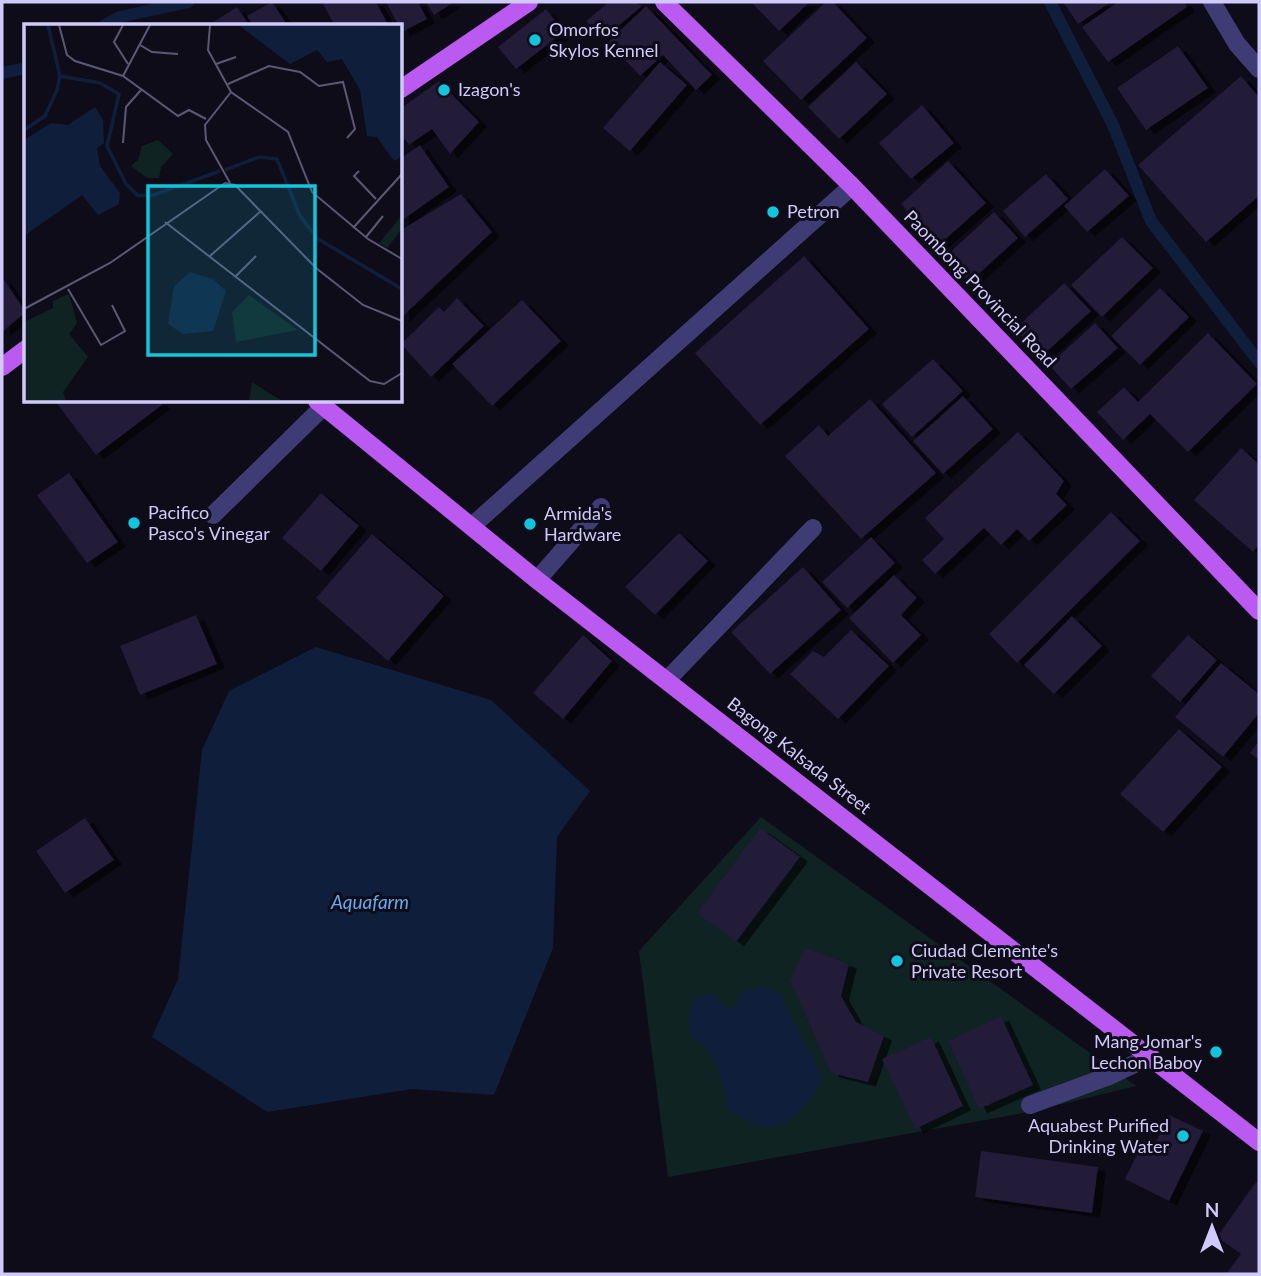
<svg xmlns="http://www.w3.org/2000/svg" width="1261" height="1276" font-family="Lato,sans-serif">
<style>
.green{fill:#102323}
.water{fill:#0f1f3b}
.lines{fill:none;stroke-linecap:round;stroke-linejoin:round}
.stream{stroke:#0f1f3b;stroke-width:12}
.building{fill:#211a39;filter:url(#shadow)}
.minor{stroke:#3e3b75;stroke-width:18}
.major{stroke:#bb5af0;stroke-width:18}
.poi-dot{fill:#13c5dc;stroke:#0f0c1a;stroke-width:2.5}
.labels{text-anchor:middle;stroke-width:6;stroke-linejoin:round;paint-order:stroke}
.poi-label{font-size:18px;fill:#d0cafa;stroke:#0f0c1a;text-anchor:start}
.street-label{font-size:18px;fill:#d0cafa;stroke:#0f0c1a}
.water-label{font-size:19px;font-style:italic;fill:#61acf1;stroke:#0f0c1a}
.inset-river{fill:none;stroke:#0f1f3b;stroke-width:3.5}
.inset-road{fill:none;stroke:#5c5874;stroke-width:2}
.view{fill:#13c5dc;fill-opacity:0.15;stroke:#13c5dc;stroke-width:3.5}
.inset-edge{fill:none;stroke:#d0cafa;stroke-width:3.5}
</style>
<defs>
<filter id="shadow"><feDropShadow dx="8" dy="4.5" stdDeviation="0" flood-color="#0009"/></filter>
</defs>
<rect width="100%" height="100%" fill="#0f0c1a"/>
<path class="green" d="M761,817l375,269 -107,26 -361,65 -29,-226z"/>
<g class="water">
<path d="M316,647l175,53 99,91 -33,46 -4,111 -59,147 -82,-6 -145,23 -115,-75 26,-58 24,-229 27,-59z"/>
<path d="M764,987l17,8c11,29 30,54 41,83 -11,23 -35,57 -65,47 -10,-4 -20,-11 -29,-16 -5,-28 -11,-57 -36,-71 -5,-17 -6,-28 5,-42l16,-2 14,15 8,-2 7,-15z"/>
</g>
<g class="lines">
<g class="stream">
<path d="M1050,2l63,123 38,96 108,141"/>
<path d="M103,26l17,-9 68,-15"/>
<path d="M2,73l24,-5"/>
</g>
</g>
<g class="building">
<path d="M272,2l16,24h-35l-6,-10z"/>
<path d="M328,2h48l13,24h-54l-12,-22z"/>
<path d="M386,2h32l9,17 -25,13z"/>
<path d="M426,2h28l-20,13z"/>
<path d="M609,2h25l8,4 -39,33 -17,-18z"/>
<path d="M751,2h59l-31,29z"/>
<path d="M826,2h7l34,36 -66,62 -38,-39z"/>
<path d="M1063,2h48l-33,22z"/>
<path d="M1118,2h66l3,5 -79,55 -26,-35z"/>
<path d="M646,6l66,69 -16,15 -33,-35 -23,21 -32,-34z"/>
<path d="M237,7l13,19h-35l-3,-3z"/>
<path d="M546,9l18,23 -48,37 -18,-22z"/>
<path d="M1178,46l30,42 -62,42 -29,-42z"/>
<path d="M660,62l27,23 -57,66 -27,-23z"/>
<path d="M856,62l31,32 -48,45 -31,-32z"/>
<path d="M1241,76l18,21v99l-53,46 -68,-77z"/>
<path d="M439,81l40,41 -29,32 -18,-25 -23,16 -8,-11v-26z"/>
<path d="M922,105l32,38 -43,36 -32,-36z"/>
<path d="M420,145l29,42 -48,34v-63z"/>
<path d="M948,161l38,42 -47,42 -38,-41z"/>
<path d="M1105,169l24,27 -42,36 -23,-26z"/>
<path d="M1046,174l22,25 -43,38 -22,-26z"/>
<path d="M461,194l31,38 -91,86v-88z"/>
<path d="M994,212l24,26 -48,44 -24,-26z"/>
<path d="M1122,237l31,31 -51,49 -31,-32z"/>
<path d="M804,256l65,73 -109,96 -65,-72z"/>
<path d="M2,277l24,35 -24,20z"/>
<path d="M1064,283l27,28 -50,46 -26,-28z"/>
<path d="M1160,288l29,29 -49,48 -29,-29z"/>
<path d="M457,298l27,28 -53,51 -30,-33 38,-37 5,5z"/>
<path d="M522,300l39,41 -69,65 -40,-42z"/>
<path d="M1095,323l23,25 -47,41 -22,-24z"/>
<path d="M1208,333l49,51 -69,68 -38,-38 -27,26 -26,-28 27,-25 14,15z"/>
<path d="M933,359l30,32 -51,46 -30,-33z"/>
<path d="M963,396l30,33 -50,45 -30,-33z"/>
<path d="M870,399l66,74 -75,66 -76,-83 34,-31 9,11z"/>
<path d="M55,401h104l3,4 -66,50z"/>
<path d="M1018,432l46,49 -8,13 11,11 -38,36 -12,-12 -16,16 -17,-17 -49,46 -13,-14 22,-21 -19,-21z"/>
<path d="M1241,448l18,16v81l-6,7 -59,-52z"/>
<path d="M69,473l49,69 -31,21 -50,-68z"/>
<path d="M321,493l38,33 -38,45 -39,-33z"/>
<path d="M1111,512l29,29 -123,122 -28,-29z"/>
<path d="M679,533l29,28 -53,54 -30,-28z"/>
<path d="M372,534l72,62 -56,65 -72,-63z"/>
<path d="M871,537l24,26 -48,45 -25,-26z"/>
<path d="M803,567l38,43 -71,64 -39,-42z"/>
<path d="M894,575l23,23 -16,17 20,20 -28,28 -44,-45z"/>
<path d="M196,615l21,49 -77,31 -20,-49z"/>
<path d="M1072,616l30,30 -48,48 -30,-29z"/>
<path d="M851,630l38,36 -51,53 -48,-45 23,-23 11,6z"/>
<path d="M583,635l29,26 -49,58 -30,-26z"/>
<path d="M1188,635l29,25 -37,42 -29,-26z"/>
<path d="M1221,663l38,31v19l-36,44 -48,-40z"/>
<path d="M1179,729l43,38 -59,65 -43,-38z"/>
<path d="M1259,741v19l-9,-7z"/>
<path d="M85,818l29,42 -49,33 -29,-42z"/>
<path d="M760,828l40,29 -64,85 -39,-29z"/>
<path d="M805,948l44,16 -8,32 15,26 28,14 -16,46 -37,-9 -41,-93z"/>
<path d="M1001,1016l32,69 -54,24 -31,-68z"/>
<path d="M931,1037l32,69 -48,23 -33,-70z"/>
<path d="M1169,1115l34,16 -34,70 -44,-22 16,-33 10,6z"/>
<path d="M981,1151l117,16 -6,46 -117,-16z"/>
<path d="M1256,1182l3,2v90h-33l15,-20 -24,-17z"/>
</g>
<g class="lines">
<g class="minor">
<path d="M1212,2l25,42 22,25"/>
<path d="M213,515l110,-108"/>
<path d="M472,526l380,-340"/>
<path d="M537,580l64,-73"/>
<path d="M667,680l146,-152"/>
<path d="M1030,1105l79,-29 42,-20"/>
</g>
<g class="major">
<path d="M664,2l188,184 407,425"/>
<path d="M401,89l128,-87"/>
<path d="M2,367l24,-18"/>
<path d="M317,401l220,179 722,562"/>
</g>
</g>
<g class="poi-dot">
<circle cx="535" cy="40" r="7"/>
<circle cx="444" cy="90" r="7"/>
<circle cx="773" cy="212" r="7"/>
<circle cx="134" cy="523" r="7"/>
<circle cx="530" cy="524" r="7"/>
<circle cx="897" cy="961" r="7"/>
<circle cx="1216" cy="1052" r="7"/>
<circle cx="1183" cy="1136" r="7"/>
</g>
<g class="labels">
<g class="poi-label">
<text x="549" y="36">Omorfos<tspan x="549" dy="21">Skylos Kennel</tspan></text>
<text x="458" y="96">Izagon's</text>
<text x="787" y="218">Petron</text>
<text x="148" y="519">Pacifico<tspan x="148" dy="21">Pasco's Vinegar</tspan></text>
<text x="544" y="520">Armida's<tspan x="544" dy="21">Hardware</tspan></text>
<text x="911" y="957">Ciudad Clemente's<tspan x="911" dy="21">Private Resort</tspan></text>
<text x="1202" y="1048" text-anchor="end">Mang Jomar's<tspan x="1202" dy="21">Lechon Baboy</tspan></text>
<text x="1169" y="1132" text-anchor="end">Aquabest Purified<tspan x="1169" dy="21">Drinking Water</tspan></text>
</g>
<g class="street-label">
<text transform="translate(980 289) rotate(46)" y="6">Paombong Provincial Road</text>
<text transform="translate(799 756) rotate(38)" y="6">Bagong Kalsada Street</text>
</g>
<g class="water-label">
<text x="370" y="909">Aquafarm</text>
</g>
</g>
<g transform="translate(24 24)">
<rect width="378" height="378" fill="#0f0c1a"/>
<path d="M134,116l15,14 -12,13 -2,11h-12l-16,-12 7,-6 4,-14zM378,191v14l-15,19 -8,-5zM45,270l8,29 -8,11 19,23 -25,35 3,9h-42v-79l29,-14v-7zM225,271l49,35 -62,12 -4,-30zM228,359h1l29,18h-33z" fill="#102323"/>
<path d="M378,1v131l-8,5 -17,-24 -10,-1 -7,-46 -18,-31 -15,3 -10,-12 -27,14 -50,-38zM71,83l8,13 1,23 -7,5 3,18 20,27 -1,11 -21,11 -16,-20 -58,41v-96l27,-17 17,2zM166,248l23,7 13,12 -13,40 -30,3 -15,-10 6,-38z" fill="#0f1f3b"/>
<path class="inset-river" d="M36,52l40,7 19,11 -12,52 19,38 11,11 14,1 69,-25M0,106l21,-14 12,-26 3,-14 -12,-51M201,146l34,-13 18,2 23,57 18,23 84,50"/>
<path class="inset-road" d="M35,1l8,30 8,6 48,15 55,40 11,-6 17,9M99,1l-9,17 14,22M186,1l-2,25 23,42 57,40 24,60 56,47 34,20M116,21l12,7 26,2M192,40l20,-7M99,52l27,-51M204,60l41,-18 31,6 19,14 24,-4 12,47 -8,9M99,119l3,-36 15,-17M335,147l-5,5 22,23M206,159l-24,-43 -1,-15 26,-33M141,198l205,159 14,3 18,-11M329,204l49,-54M342,213l17,-21M186,232l51,-45M212,252l20,-20M44,265l33,56 24,-14 -13,-26M0,285l86,-46 115,-80 10,2 81,83 47,37 39,16"/>
<path class="view" d="M124,162h167v169h-167z"/>
<rect width="378" height="378" class="inset-edge"/>
</g>
<rect width="1261" height="1276" fill="none" stroke="#d0cafa" stroke-width="7"/>
<g transform="translate(1212 1227)" stroke="#0f0c1a" stroke-width="5" paint-order="stroke">
<path d="M0-5L12 26L0 18L-12 26Z" fill="#d0cafa"/>
<text y="-10" font-size="19" font-weight="bold" text-anchor="middle" fill="#d0cafa">N</text>
</g>
</svg>
